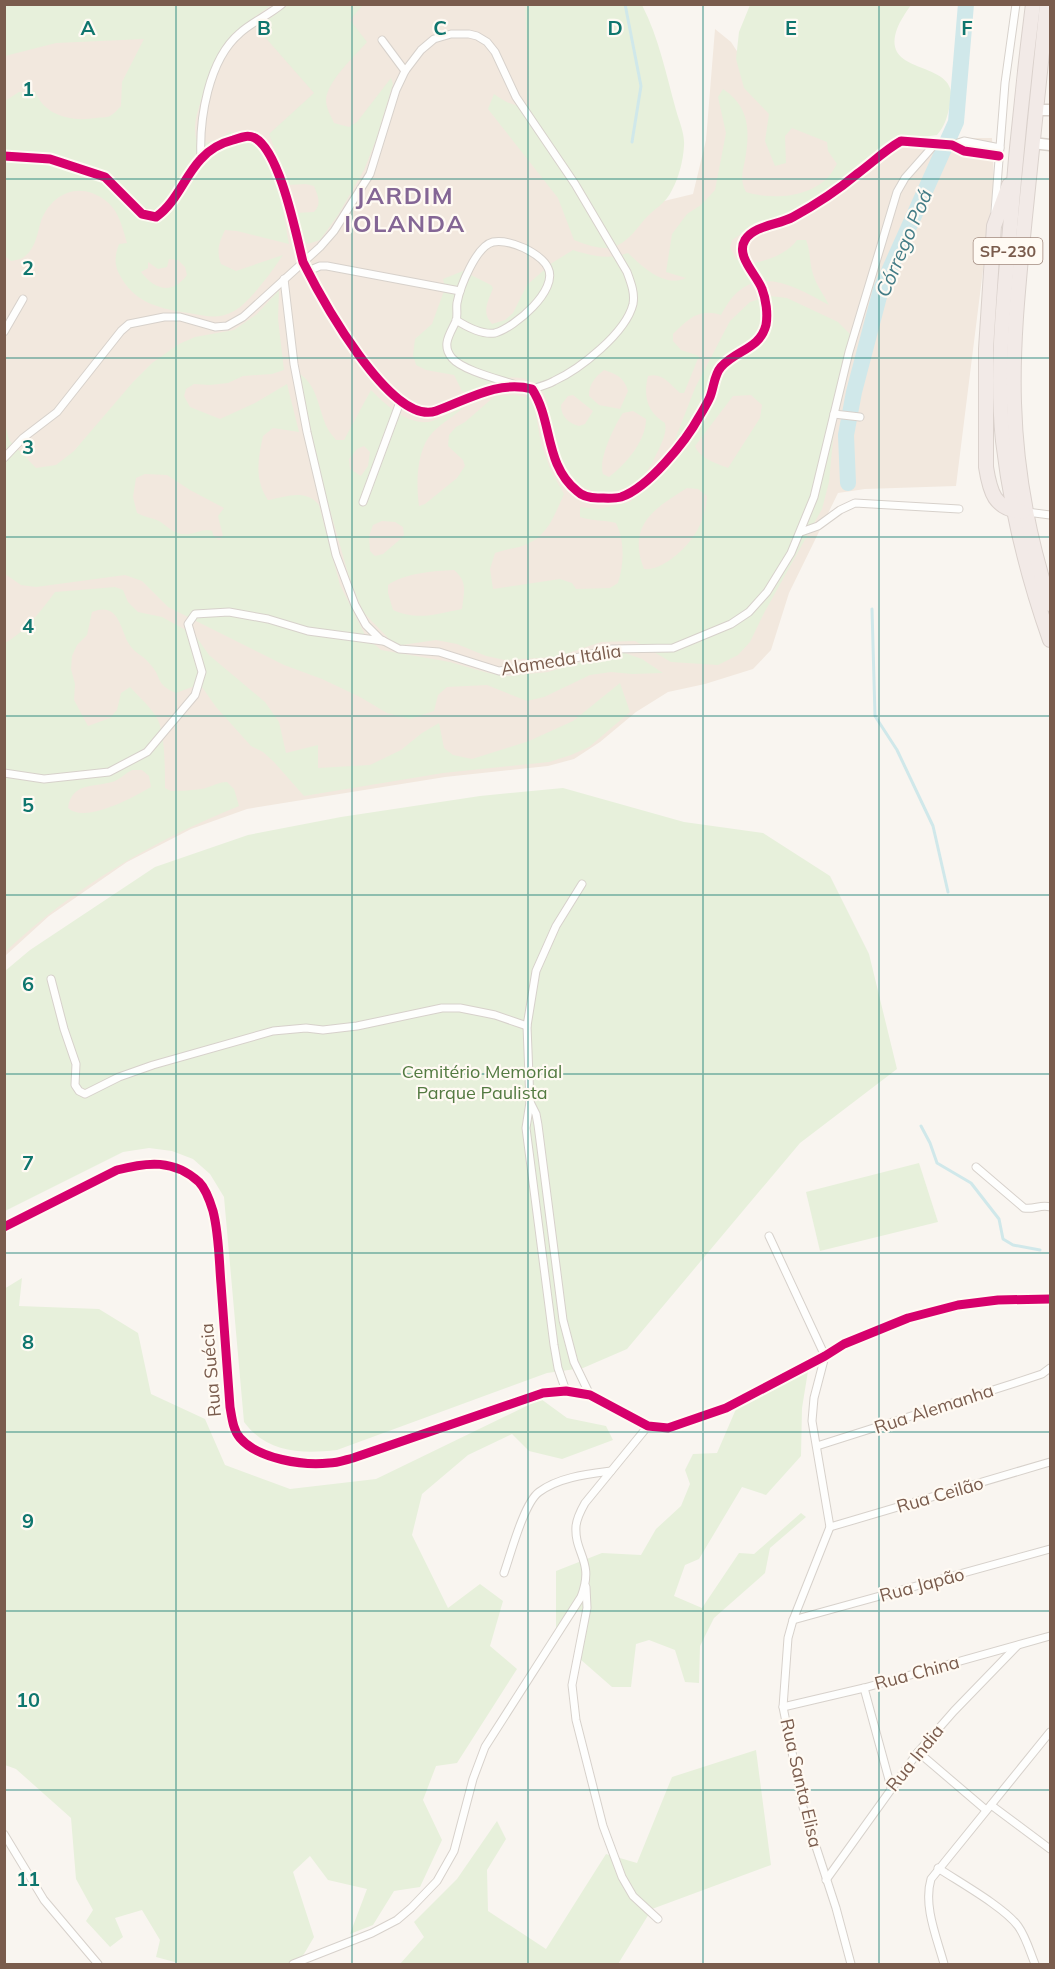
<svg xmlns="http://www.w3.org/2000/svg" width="1055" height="1969" font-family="Mulish,sans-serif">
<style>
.residential{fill:#f2e8de}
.green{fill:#e7f0db;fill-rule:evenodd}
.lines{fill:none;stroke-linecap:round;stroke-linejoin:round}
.stream{stroke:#d0e8ea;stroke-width:3}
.river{stroke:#d0e8ea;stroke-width:16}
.street-casing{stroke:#d7d1cb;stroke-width:9}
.secondary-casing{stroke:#d9d2cb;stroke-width:13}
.highway-casing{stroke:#dad1cc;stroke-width:16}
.street{stroke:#fefefd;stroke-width:7}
.secondary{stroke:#fefefd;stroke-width:10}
.highway{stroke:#f2eae7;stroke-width:14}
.cycleway-casing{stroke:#fffaf3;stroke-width:13}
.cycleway{stroke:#d6006c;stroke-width:9}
.grid{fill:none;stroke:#0f766e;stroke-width:1.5;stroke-opacity:0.55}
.labels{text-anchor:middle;stroke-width:4.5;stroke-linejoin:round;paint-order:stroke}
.shield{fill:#fffaf3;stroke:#a28b7f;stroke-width:1.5}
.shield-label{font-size:16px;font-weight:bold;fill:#7a5c4d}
.street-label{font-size:18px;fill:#7a5c4d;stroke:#fffaf3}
.park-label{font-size:18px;fill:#537a41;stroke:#fffaf3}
.water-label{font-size:20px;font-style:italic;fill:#437c86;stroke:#fffaf3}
.district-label{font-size:24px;font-weight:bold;letter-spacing:1.5px;fill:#846695;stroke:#fffaf3}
.grid-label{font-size:20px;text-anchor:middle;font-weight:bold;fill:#0f766e;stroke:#fffaf3;stroke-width:4.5;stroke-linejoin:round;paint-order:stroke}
</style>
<rect width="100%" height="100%" fill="#f9f5f0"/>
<path class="residential" d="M206,5h322l132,197 33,-8 13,-54 9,-111 16,13 24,37 78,59h159l2,44 -38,304 -91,3 -27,4 -49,100 -18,57 -18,19 -48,15 -37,8 -32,20 -36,30 -26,17 -26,7 -103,11 -198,32 -56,20 -64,33 -78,54 -44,40v-911z"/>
<g class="green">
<path d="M4,5h268c-44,29 -52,39 -69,89 -5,18 -10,27 -7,45l7,5 13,-4 14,-8c49,9 51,72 59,112l-52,-13 -12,-1c-6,13 -9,20 -4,34l15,7 47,-16c-10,15 -33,47 -49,56 -15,9 -29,5 -45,2 -27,-4 -52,-9 -67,-34 -8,-13 -8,-21 -3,-35l8,-1c-7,-24 -10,-40 -35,-50 -22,-8 -43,6 -51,28 -4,13 -5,27 -17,36 -4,3 -9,3 -13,4l-6,-5v-155l14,-9 16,-1c9,25 37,31 61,27 4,-1 11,0 14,-2 4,-2 8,-7 11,-10l1,-24 22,-43 -88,4 -51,13zM169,259l9,1 7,7 2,8c-15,20 -32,15 -46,-3l7,-4v-6l10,7 9,-2z"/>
<path d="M288,5h75l-13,15 17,22c-12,14 -40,39 -41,58 0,8 5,16 8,23l15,4 8,-5 34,-44 2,6 -17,56 -12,30 -26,45 -18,25 -12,4 -8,-5 -6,-26 20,-1c8,-8 4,-16 0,-26l-8,-2 -18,1 -19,-51 45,-41 -57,-65z"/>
<path d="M525,5h117c17,33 24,69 34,105 3,11 9,24 8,36 -1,15 -5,31 -12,44 -6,14 -19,19 -28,30 -24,31 -34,34 -70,20l-16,-42 -70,-89 6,-15c11,8 22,14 36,12z"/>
<path d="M750,5h161c-5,7 -11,16 -14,24 -18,50 66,28 53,76 -3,12 -5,21 -13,30l-28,4 -31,23 -26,25 -56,35h-33l-10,4 -21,14 -2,7 6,12 12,6c18,-5 37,-9 49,-25h9c5,12 3,22 7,34 3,11 11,21 16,31 -40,-22 -80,-45 -108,10 -23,-7 -32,4 -48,19v7l8,9 18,6 -15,37h-4c-10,-9 -18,-21 -32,-17 -5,20 -1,36 17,47 2,9 -2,17 -6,26 -5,9 -9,20 -17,28 -19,19 -56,22 -73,-2 -4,-6 -9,-13 -11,-20 -8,-19 -5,-62 -24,-72 -22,-13 -45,0 -65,10l-7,-2 -8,-16 -28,-5 -10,-5 -3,-10 2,-16 17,-15 13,-36 -2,-9 20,-8 28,14 2,3c-5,14 -12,24 -1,36l13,-4 8,-7 14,-28 25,-22 21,-13c19,6 35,10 55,3 15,14 36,35 58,25l-20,-6 6,-38 15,-20 14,-9 14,-15 11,-57 -8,-36 5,-8c27,18 27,42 22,71 -3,14 -5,20 1,32 25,8 64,6 83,-16 3,-3 5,-8 8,-12l-9,-13 -1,-9 -35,-14 -7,8 1,27 -11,3 -10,-25 4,-27 -25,-26 -8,-29 3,-27zM604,370c12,4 20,7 24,21l-8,18 -21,-4 -10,-9c0,-12 6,-19 15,-26zM573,395l20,16 -8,13 -6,2c-11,-3 -18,-10 -18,-21l7,-9zM633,411l13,8c0,22 -20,45 -37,58l-6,-3c-5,-14 11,-48 20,-61z"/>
<path d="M279,290l-1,29 6,51 -12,4 -29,2 -15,7 -18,2 -16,-1 -8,5 -2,7 6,11 30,12 35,-16 32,-19 12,48 -26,-4 -10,8c-5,23 -9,43 5,64 17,-3 38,-12 51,5l21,80 26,52 15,13 69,12 38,11 20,3 40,-4 71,-21 23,8 21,14 -31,1 -21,-2 -21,3 -46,22 -17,4 -40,-16 -40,2 -9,8 -4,16 -24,8 -23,-6 -27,-16 -38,-18 -38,-14 -116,-58 -26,-26 -17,-6 -89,12 -15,-2 -16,-11 -1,-155 5,21 27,28 20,-3 18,-14 59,-69 19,-19 27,-19 16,-7 39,-7 23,-16zM145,474l22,1 23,15 34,18 -6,8 5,20 -4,4 -5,-3 -2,-6c-9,-3 -13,2 -23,3 -14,2 -19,-6 -30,-13 -6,-3 -15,-4 -22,-8l-4,-16 3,-19z"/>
<path d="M770,296l17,2 51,24 12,12 2,16 -18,79 -5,53 -7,27 -58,104 -14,29 -12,13 -20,10 -47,-3 -36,-21 -34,1 -44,15 -52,3 -19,-4 -29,-12 -21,-4 -34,5 -10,-3 -29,-30 -14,-35 -29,-102 -22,-102c18,10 20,32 27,50 2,6 7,12 11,17h8l27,-50c14,14 34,34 57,32 9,-1 25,-11 35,-14 -9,8 -21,15 -30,24 -17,17 -17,52 -14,74l6,-2 32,-26 8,-12 -2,-6 -15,-14 1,-11 7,-8 9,-5 30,-26 20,-1 12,2 7,6 7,41 10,27 13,23c-11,24 -17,45 -45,53 -9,2 -16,3 -24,6l-5,16 3,20 67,-10 12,4 4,6 34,-1 8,-5c6,-19 7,-41 -2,-60 -12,-3 -24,-2 -36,-6v-10l19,2 31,-7 26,-24 15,-28 24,-62 35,-67 20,-19zM751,395l11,10 -2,13 -32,50c-12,-5 -28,-9 -33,-22l38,-50zM364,446l6,6 -2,14 -7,10 -11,-7 -1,-10 8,-10zM687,488l11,1 9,7c-2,28 -15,48 -37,64 -8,5 -16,10 -26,9 -17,-43 9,-60 43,-81zM382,521l13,1 8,5 1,9 -21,18 -8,2 -5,-5 -1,-15 4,-11zM454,570c14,12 10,21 8,39 -26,5 -44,12 -69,1l-5,-17v-8c17,-12 45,-14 66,-15z"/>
<path d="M115,587l8,3 5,12 10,10 24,5 33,18 14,20 56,47 14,20 7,31 32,-8v23l52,-3 31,-15 21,-17 17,-10 5,25 9,7 19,4 57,-18 44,-20 47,-38 10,29 -41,35 -18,8 -22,7 -106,11 -139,23 -30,-34 -11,-10 -12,-6 -35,-39 -14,-20h-10l-16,6c-22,-9 -13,-16 -27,-30 -6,-8 -14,-9 -20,-19 -9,-15 -10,-43 -37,-32l-5,23 -10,10 -5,11 -1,13 4,15 -1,16 14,26 22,-8 7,-8 4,-17 9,-6c9,10 22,21 28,33 7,15 7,50 7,68l6,3c9,0 23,-1 31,-2 9,-2 16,-7 25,-7l7,7 5,17c-87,35 -166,82 -234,146v-309c21,-12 36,-32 50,-51zM132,770h10l7,6 2,11c-17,10 -66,37 -83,21 4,-27 27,-20 47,-27 6,-3 11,-8 17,-11z"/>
<path d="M563,788l121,34 79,11 67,43 39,78 28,115 -97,74 -173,206 -44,19 -36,5 -210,77c-36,4 -70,3 -93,-28l-20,-225 -14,-23 -17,-15 -21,-8 -23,-3 -26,4 -118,59v-240l25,-21 125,-83 93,-32 93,-18 139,-21z"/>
<path d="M919,1163l19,59 -118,29 -14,-59z"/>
<path d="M22,1278l-3,28 80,3 39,24 13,61 54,25 20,46 65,24 86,-10 165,-80 26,19 39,8 7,14 -51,19 -33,-8 -17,-17 -44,21 -46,39 -10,41 36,73 32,-24 23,17 -13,45 27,23 -60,94 -21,3 -13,34 19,40 -22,47 -26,4 -21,34 -23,9 17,-45 -39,-9 -18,-24 -17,16 21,65 -10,17 -10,10h-112l-26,-7 4,-17 -18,-30 -27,8 8,19 -13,10 -24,-26 7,-11 -17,-31 -5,-61 -55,-49 -11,-4 -1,-476z"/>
<path d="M808,1371l-6,37 -1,48 -35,39 -24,-8 -43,72 -14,6 -11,31 28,12 37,-55 15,1 47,-41 5,4 -36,31 -5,25 -51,45 -14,28 -1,37 -14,-1 -10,-32 -26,-10 -13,4 -5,43h-19l-32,-28 9,-45 -17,-7 -16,26v-62l46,-18 39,2 15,-26 25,-23 9,-22 -5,-14 8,-16 24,-1 19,-44z"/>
<path d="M756,1750l15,115 -119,44 -34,55h-218l24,-27 -10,-15 43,-43 40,-58 9,18 -19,31 1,41 58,38 60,-95 31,9 35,-86z"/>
</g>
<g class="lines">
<g class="stream">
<path d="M625,4l16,82 -9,56"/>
<path d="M872,609l3,107 22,34 36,76 15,66"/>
<path d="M921,1126l9,17 7,20 34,20 28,36 4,20 10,6 27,5"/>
</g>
<path class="river" d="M848,483l-2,-48 8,-43 27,-103 75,-167 10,-118"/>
<defs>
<g id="street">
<path d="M382,40l23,31"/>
<path d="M952,145l12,-4 36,7"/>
<path d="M4,156l46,3 55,18 37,37 14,3c21,-15 28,-40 45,-58 8,-9 20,-16 32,-19 7,-2 14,-6 22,-2 25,14 41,96 48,124 17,34 88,165 133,149 31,-11 62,-31 96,-22 21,32 12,75 45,102 6,6 13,7 21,7 7,0 16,1 23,-1 27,-9 65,-56 78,-80 4,-7 8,-13 11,-20 4,-10 4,-22 11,-30 15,-17 39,-18 45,-42 2,-11 0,-26 -4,-36 -5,-14 -27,-33 -17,-49 9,-15 34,-15 48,-23 22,-12 45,-27 64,-43 15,-11 28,-24 44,-33l51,4 12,6 35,5"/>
<path d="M201,158c-2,-38 7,-98 39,-125 12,-11 29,-18 42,-29"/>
<path d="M995,211l10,-128 11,-79"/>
<path d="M308,271l12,-5h7l133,25"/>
<path d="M284,279l10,85 13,68 29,123 19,50 11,20 14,14 19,10 40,3 60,19 48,-6 65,-16 61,-1 58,-24 18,-12 18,-20 24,-39 23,-56 35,-145 48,-160 8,-14 30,-34"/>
<path d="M456,320c11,7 26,15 39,13 19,-5 64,-43 53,-65 -4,-9 -16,-16 -24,-20 -9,-4 -21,-8 -31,-6 -17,4 -33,45 -36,61 -1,5 1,13 -1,18 -6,13 -15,24 -4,37 11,13 50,22 67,28"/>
<path d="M4,332l19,-33"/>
<path d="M834,414l26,3"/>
<path d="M4,458l19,-20 34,-26 64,-81 8,-7 35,-7h16l35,10 12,-1 16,-9 77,-70 14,-16 36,-57 26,-84 9,-19 16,-21 13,-11 17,-5h18l8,2 10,6 8,10 21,45 59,87 52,88c4,11 8,21 6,32 -7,29 -53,65 -79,77 -7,4 -15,6 -22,8"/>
<path d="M363,502l37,-100"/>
<path d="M1027,512l23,3"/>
<path d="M801,532l17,-6 22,-16 15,-7 104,6"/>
<path d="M4,773l40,6 65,-7 38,-20 48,-57 7,-23 -14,-48 7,-10 34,-2 39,7 40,12 75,10"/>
<path d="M51,979l13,50 12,35 -1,21 4,6 6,3 34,-17 34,-12 120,-34 33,-3 17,2 34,-4 85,-18h18l35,7 32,11"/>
<path d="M530,1102l6,12 2,11 25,195 11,42 16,33"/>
<path d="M976,1167l48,41c10,2 17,-4 26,-1"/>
<path d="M4,1227l113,-57c30,-8 57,-11 82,12 7,7 11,19 14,29 6,23 6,49 8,73 3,41 6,82 9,123 2,11 3,23 10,31 18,21 64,28 89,25 8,0 16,-3 24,-5l190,-65 23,-2 24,4 58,31 20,2 58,-20 99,-52 19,-12 64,-26 50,-13 40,-5 52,-1"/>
<path d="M769,1236l56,120"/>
<path d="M825,1356l-11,42 -2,23 18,106 -37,93 -5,18 -5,69 20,100 33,101 15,56"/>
<path d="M566,1391l-8,-23 -4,-23 -28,-217 4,-26 -3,-76 9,-55 20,-45 26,-42"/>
<path d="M817,1446l198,-63 27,-9 8,-6"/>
<path d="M830,1527l220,-65"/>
<path d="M504,1573c7,-20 20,-70 35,-81 20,-15 49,-18 72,-21"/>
<path d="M586,1587l1,21 -15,77 4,35 27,106 19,51 11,19 25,23"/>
<path d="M793,1620l257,-71"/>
<path d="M864,1688l27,99"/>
<path d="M783,1707l81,-19 186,-52"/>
<path d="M918,1752l68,58"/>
<path d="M991,1805l59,44"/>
<path d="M4,1834l40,66 54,64"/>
<path d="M938,1868c21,14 66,39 80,58 8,11 12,26 17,38"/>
<path d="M826,1880l92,-128 36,-41 63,-65"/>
<path d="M293,1964l79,-31 25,-13 14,-12 26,-27 17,-30 19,-72 12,-32 96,-150c14,-36 -7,-43 -5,-71 1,-9 5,-16 9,-23l63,-77"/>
<path d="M944,1964c-7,-26 -21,-58 -13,-85l119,-147"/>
</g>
<g id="secondary">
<path d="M1035,110h15"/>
<path d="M1032,143l18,2"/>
</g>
<g id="highway">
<path d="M1033,4c-10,79 -18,158 -24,236 -6,67 -13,134 -6,201 8,68 24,134 47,199"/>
<path d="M1047,4c-8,71 -15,142 -22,213 -6,62 -13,124 -11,186 2,68 15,137 36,201"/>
<path d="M1009,185l-15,41 -8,123v118c4,25 8,42 37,45"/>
</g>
</defs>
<use href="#street" class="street-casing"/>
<use href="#secondary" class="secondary-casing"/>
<use href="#highway" class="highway-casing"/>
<use href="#street" class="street"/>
<use href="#secondary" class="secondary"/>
<use href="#highway" class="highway"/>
<defs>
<g id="cycleway">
<path d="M4,156l46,3 55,18 37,37 14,3c21,-15 28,-40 45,-58 8,-9 20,-16 32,-19 7,-2 14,-6 22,-2 25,14 41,96 48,124 17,34 88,165 133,149 31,-11 62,-31 96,-22 21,32 12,75 45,102 6,6 13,7 21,7 7,0 16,1 23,-1 27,-9 65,-56 78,-80 4,-7 8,-13 11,-20 4,-10 4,-22 11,-30 15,-17 39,-18 45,-42 2,-11 0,-26 -4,-36 -5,-14 -27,-33 -17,-49 9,-15 34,-15 48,-23 22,-12 45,-27 64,-43 15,-11 28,-24 44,-33l51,4 12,6 35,5"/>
<path d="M4,1227l113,-57c30,-8 57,-11 82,12 7,7 11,19 14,29 6,23 6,49 8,73 3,41 6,82 9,123 2,11 3,23 10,31 18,21 64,28 89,25 8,0 16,-3 24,-5l190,-65 23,-2 24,4 58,31 20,2 58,-20 99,-52 19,-12 64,-26 50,-13 40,-5 52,-1"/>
</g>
</defs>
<use href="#cycleway" class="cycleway-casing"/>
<use href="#cycleway" class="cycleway"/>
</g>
<path class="grid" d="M176,4v1960M352,4v1960M528,4v1960M703,4v1960M879,4v1960M4,179h1046M4,358h1046M4,537h1046M4,716h1046M4,895h1046M4,1074h1046M4,1253h1046M4,1432h1046M4,1611h1046M4,1790h1046"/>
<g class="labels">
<rect class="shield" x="973.5" y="238" width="69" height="26" rx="4.5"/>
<g class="shield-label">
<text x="1008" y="257">SP-230</text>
</g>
<g class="street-label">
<text transform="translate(561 660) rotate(-9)" y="6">Alameda Itália</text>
<text transform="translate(211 1370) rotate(-95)" y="6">Rua Suécia</text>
<text transform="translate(934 1409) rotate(-18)" y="6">Rua Alemanha</text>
<text transform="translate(940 1495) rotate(-16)" y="6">Rua Ceilão</text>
<text transform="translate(922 1585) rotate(-15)" y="6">Rua Japão</text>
<text transform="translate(917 1673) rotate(-15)" y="6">Rua China</text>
<text transform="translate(915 1758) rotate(-51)" y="6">Rua India</text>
<text transform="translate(801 1783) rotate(77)" y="6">Rua Santa Elisa</text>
</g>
<g class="park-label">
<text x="482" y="1078">Cemitério Memorial<tspan x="482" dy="21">Parque Paulista</tspan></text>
</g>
<g class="water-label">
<text transform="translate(904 243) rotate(-67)" y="7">Córrego Poá</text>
</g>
<g class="district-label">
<text x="405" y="204">JARDIM<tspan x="405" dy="28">IOLANDA</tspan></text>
</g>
</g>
<g class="grid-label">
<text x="88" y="35">A</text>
<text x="264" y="35">B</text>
<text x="440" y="35">C</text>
<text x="615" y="35">D</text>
<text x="791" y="35">E</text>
<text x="967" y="35">F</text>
<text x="28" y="96">1</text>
<text x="28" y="275">2</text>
<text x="28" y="454">3</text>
<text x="28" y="633">4</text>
<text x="28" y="812">5</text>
<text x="28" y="991">6</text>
<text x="28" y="1170">7</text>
<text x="28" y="1349">8</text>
<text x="28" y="1528">9</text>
<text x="28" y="1707">10</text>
<text x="28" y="1886">11</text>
</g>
<rect width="1055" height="1969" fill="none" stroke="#7a5c4d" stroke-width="12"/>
</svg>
